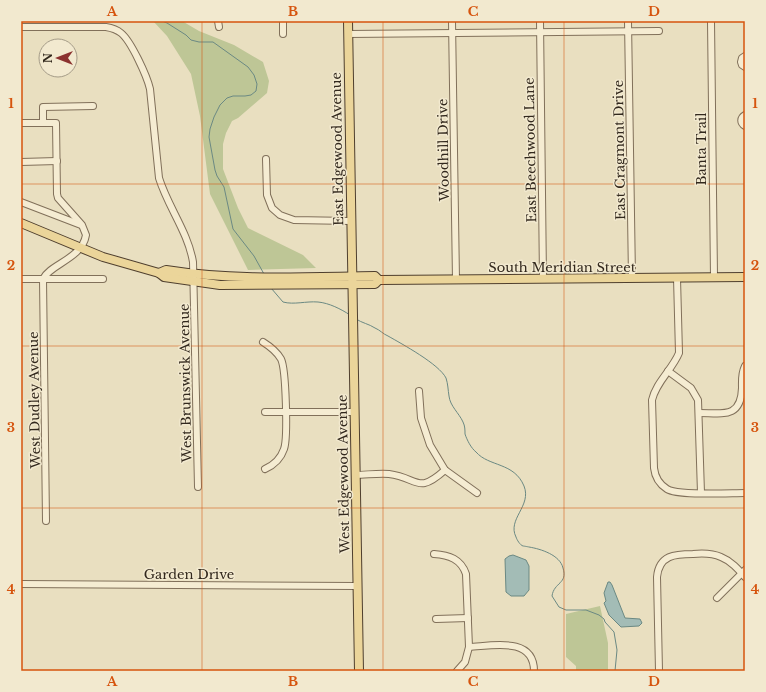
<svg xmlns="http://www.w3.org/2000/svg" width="766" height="692" font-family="'Libre Baskerville',serif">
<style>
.green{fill:#bec696}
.water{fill:#a3bcb6;stroke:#6b8983}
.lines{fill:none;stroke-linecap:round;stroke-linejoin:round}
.stream{stroke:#6b8983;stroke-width:1}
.minor-casing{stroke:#81705a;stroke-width:8}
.major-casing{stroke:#4f3f2e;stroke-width:10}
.minor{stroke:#f5ecd2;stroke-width:6}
.major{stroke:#ebd59a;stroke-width:8}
.grid{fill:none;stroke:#d6540e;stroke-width:1;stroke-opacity:0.55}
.labels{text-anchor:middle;stroke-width:3;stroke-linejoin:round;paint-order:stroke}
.street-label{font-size:13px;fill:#32281d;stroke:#f2e9cf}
.neatline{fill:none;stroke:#d6540e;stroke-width:1.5}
.grid-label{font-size:13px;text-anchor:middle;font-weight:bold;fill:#d6540e}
</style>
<rect width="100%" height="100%" fill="#e9dfc0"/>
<g class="green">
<path d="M153,21h29l17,10 35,14 29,17 6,19 -2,12 -29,25 -6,3 -6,12 -3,11v25l15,39 10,20 55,27 13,13 -68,2 -38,-76 -10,-78 -9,-42 -24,-38z"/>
<path d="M600,606l8,37v28h-32v-5l-10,-9v-43z"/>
</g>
<g class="water">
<path d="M513,555l13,5 3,6v24l-5,6h-13l-5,-4 -1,-33 4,-3z"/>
<path d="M608,582h2l2,3 13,33 15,1 2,4 -3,3 -18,1 -12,-12 -5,-12 2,-2 -2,-8z"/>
</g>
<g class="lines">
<g class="stream">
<path d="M162,21l5,2 19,12 5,5 8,2h14l35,25 6,8 3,9 -1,7 -5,4 -6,1h-12l-6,2 -7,7 -6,12 -4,12 -1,8 6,33 2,6 7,11 9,42 21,27 10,18"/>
<path d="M271,288l12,14c11,3 23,-1 35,0 11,1 23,7 32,13"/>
<path d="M356,319c6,4 13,5 19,9 5,2 8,6 13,8 14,8 51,28 58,42 2,6 2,12 3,18 1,10 10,17 14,26 2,4 2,8 2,12 2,6 6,14 11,18 13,15 38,10 48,34 8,20 -17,33 -8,51 1,3 4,8 7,9 1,0 6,1 6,1 12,2 31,8 34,21 5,16 -9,14 -11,28l7,11 7,3h20l13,5 5,4 1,3 9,10 3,18 -2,21"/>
</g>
<defs>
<g id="minor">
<path d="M218,21l1,6"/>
<path d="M283,21v13"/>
<path d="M452,21l4,259"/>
<path d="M540,21l3,258"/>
<path d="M628,21l4,257"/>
<path d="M711,21l3,256"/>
<path d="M21,27h85c6,1 10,2 15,6 10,8 26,43 29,56l9,89c9,29 29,54 34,84l5,225"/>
<path d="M348,34l311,-3"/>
<path d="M745,56l-3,2 -1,4 1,3 3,2"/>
<path d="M745,115c-5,3 -5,8 0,11"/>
<path d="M21,123h35l1,71 1,4 24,27 4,10c-4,24 -36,29 -43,44l3,242"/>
<path d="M43,123v-16l50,-1"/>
<path d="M266,159l1,36 5,13 8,7 14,5 56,1"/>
<path d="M21,162l36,-1"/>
<path d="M21,202l60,23"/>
<path d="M677,278l2,75c-7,17 -23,29 -27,47l2,68c1,9 5,16 13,21 11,7 62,4 78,4"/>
<path d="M21,279h82"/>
<path d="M263,342c8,5 14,10 18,17 5,10 7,79 3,90 -3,9 -10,16 -19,20"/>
<path d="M668,371l23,17 7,12 3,93"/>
<path d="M419,391l2,27 9,27 15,25 32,23"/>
<path d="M265,412h89"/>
<path d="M699,413c23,0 42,6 43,-25 0,-8 -1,-14 3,-22"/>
<path d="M355,475c11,0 23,-2 34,-1 30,4 28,21 56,-4"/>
<path d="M434,554c15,1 27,5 32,20l3,73 -4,15 -8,9"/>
<path d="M21,584l336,2"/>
<path d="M717,598l28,-28"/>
<path d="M436,619l32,-1"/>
<path d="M469,647c23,-1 65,-11 65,24"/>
<path d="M659,671l-2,-94c2,-22 18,-23 36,-23 10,-1 19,-1 28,3 10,4 17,12 24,20"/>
</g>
<g id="major">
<path d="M348,21l11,650"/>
<path d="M21,223l82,34 56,16 5,4 56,8 155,-1 4,-4"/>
<path d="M159,273l7,-3c69,11 139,7 209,6l4,4 366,-3"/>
</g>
</defs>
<use href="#minor" class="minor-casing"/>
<use href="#major" class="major-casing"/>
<use href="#minor" class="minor"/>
<use href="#major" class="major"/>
</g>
<path class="grid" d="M202,21v650M383,21v650M564,21v650M21,184h724M21,346h724M21,508h724"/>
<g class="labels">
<g class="street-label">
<text transform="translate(337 149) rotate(-91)" y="5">East Edgewood Avenue</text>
<text transform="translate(701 149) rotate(-90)" y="5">Banta Trail</text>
<text transform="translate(443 150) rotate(-91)" y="5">Woodhill Drive</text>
<text transform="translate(530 150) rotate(-91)" y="5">East Beechwood Lane</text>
<text transform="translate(619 150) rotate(-91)" y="5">East Cragmont Drive</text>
<text x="562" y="272">South Meridian Street</text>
<text transform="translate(185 383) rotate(-91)" y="5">West Brunswick Avenue</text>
<text transform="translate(34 400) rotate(-91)" y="5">West Dudley Avenue</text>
<text transform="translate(343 474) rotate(-91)" y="5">West Edgewood Avenue</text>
<text x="189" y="579">Garden Drive</text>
</g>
</g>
<rect width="766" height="692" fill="none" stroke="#f2e9cf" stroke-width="44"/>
<g transform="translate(58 58) rotate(270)"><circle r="19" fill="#f2e9cf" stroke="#a59c88"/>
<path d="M0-3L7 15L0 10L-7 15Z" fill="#8b322f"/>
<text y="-6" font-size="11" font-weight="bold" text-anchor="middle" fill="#32281d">N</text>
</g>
<rect x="22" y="22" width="722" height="648" class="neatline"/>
<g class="grid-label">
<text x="112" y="16">A</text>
<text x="293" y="16">B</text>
<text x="473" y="16">C</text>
<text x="654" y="16">D</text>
<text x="11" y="108">1</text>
<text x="755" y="108">1</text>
<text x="11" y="270">2</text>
<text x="755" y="270">2</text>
<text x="11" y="432">3</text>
<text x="755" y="432">3</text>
<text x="11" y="594">4</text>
<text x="755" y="594">4</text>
<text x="112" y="686">A</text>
<text x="293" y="686">B</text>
<text x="473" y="686">C</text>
<text x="654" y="686">D</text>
</g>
</svg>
